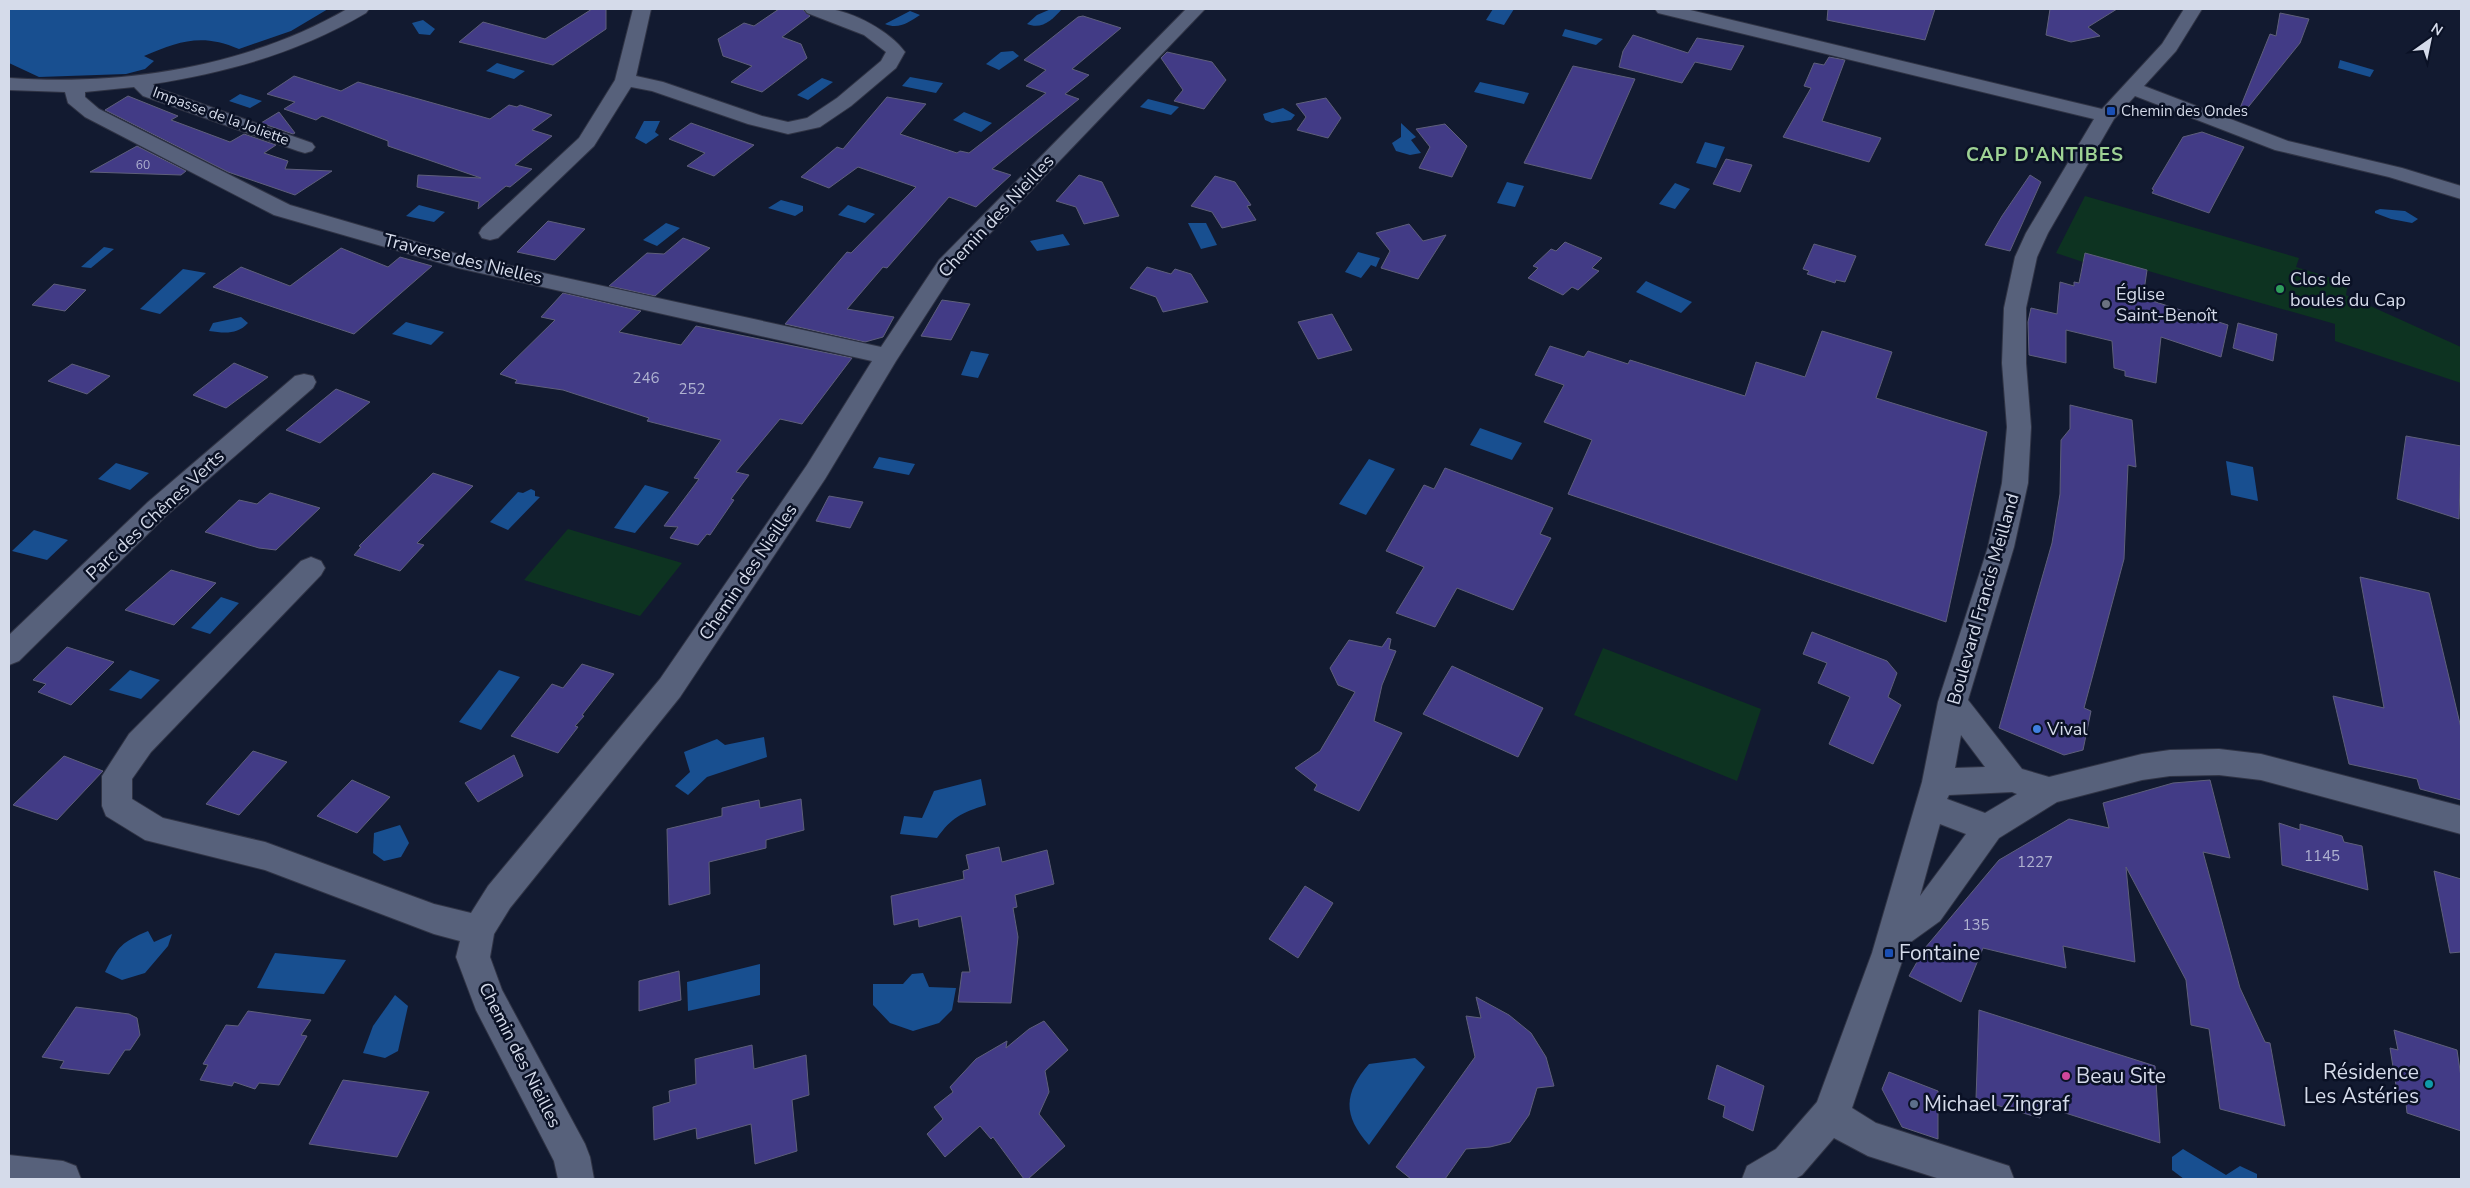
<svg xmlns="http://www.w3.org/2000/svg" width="2470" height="1188" font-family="'Nunito Sans',sans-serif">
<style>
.green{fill:#0d3321}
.water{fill:#184f90}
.building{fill:#423b86;stroke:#5e5f7a}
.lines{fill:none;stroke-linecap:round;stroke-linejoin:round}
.minor-casing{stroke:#303445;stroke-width:2}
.minor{fill:#57617b;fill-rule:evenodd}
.transit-dot{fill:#1a4fb4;stroke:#0a1125;stroke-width:2}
.leisure-dot{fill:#2e9e5b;stroke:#0a1125;stroke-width:2}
.worship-dot{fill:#6b7280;stroke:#0a1125;stroke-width:2}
.shop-dot{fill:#3f7fe0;stroke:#0a1125;stroke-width:2}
.hotel-dot{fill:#d1479c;stroke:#0a1125;stroke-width:2}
.culture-dot{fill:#0f9aa8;stroke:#0a1125;stroke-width:2}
.service-dot{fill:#5c6f8a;stroke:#0a1125;stroke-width:2}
.labels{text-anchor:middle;stroke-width:5;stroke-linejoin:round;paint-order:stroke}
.far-number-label{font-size:12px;fill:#b0b3d1}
.far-poi-label{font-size:15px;fill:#d5dbea;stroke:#0a1125;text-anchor:start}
.far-street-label{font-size:15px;fill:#d5dbea;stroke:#0a1125}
.number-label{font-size:15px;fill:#b0b3d1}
.street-label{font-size:18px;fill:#d5dbea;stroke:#0a1125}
.poi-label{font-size:18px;fill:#d5dbea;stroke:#0a1125;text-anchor:start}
.far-district-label{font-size:19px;font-weight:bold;letter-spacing:1px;fill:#9ed294;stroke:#0a1125}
.near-poi-label{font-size:21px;fill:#d5dbea;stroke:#0a1125;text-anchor:start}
</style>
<rect width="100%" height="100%" fill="#121a30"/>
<g class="green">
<path d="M2085,196l214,62 -3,9 52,16 -2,12 115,52v36l-126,-42v-17l-250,-71 -2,9 -27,-9z"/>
<path d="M568,529l114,34 -42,53 -116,-36z"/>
<path d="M1603,648l158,61 -24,72 -163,-66z"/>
</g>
<g class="water">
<path d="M9,9h319l-37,22 -52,18c-37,-16 -60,-8 -95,7l10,5 -9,8 -19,5 -87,3 -30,-14z"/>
<path d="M1051,9h11c-10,11 -20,21 -35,15l10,-9z"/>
<path d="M1493,9h21l-10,16 -18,-5z"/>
<path d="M910,11l10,4c-11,7 -21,15 -35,9z"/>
<path d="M423,20l12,9 -5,6 -11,-1 -7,-11z"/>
<path d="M1565,29l38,10 -7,6 -34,-9z"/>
<path d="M1013,51l6,5 -20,14 -13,-6 15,-12z"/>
<path d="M2340,60l34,10 -4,7 -32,-9z"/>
<path d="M497,63l28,8 -11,8 -28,-8z"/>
<path d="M910,77l33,6 -7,10 -34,-7z"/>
<path d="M822,78l11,4 -25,18 -11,-5z"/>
<path d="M1480,82l49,11 -5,11 -50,-12z"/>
<path d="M240,94l22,7 -12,7 -21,-7z"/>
<path d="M1148,99l31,8 -8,8 -31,-8z"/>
<path d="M1283,108l12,7 -4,5 -19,3 -7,-3 -2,-6z"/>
<path d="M964,112l28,11 -11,9 -28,-12z"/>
<path d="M644,121h16l-5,11 4,3 -13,9 -11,-6z"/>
<path d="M1401,123l15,14 -5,3 10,13 -11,2 -14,-4 -4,-8 9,-6z"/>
<path d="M1705,142l20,5 -9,21 -20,-5z"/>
<path d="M1507,182l17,4 -9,21 -18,-4z"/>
<path d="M1675,183l15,6 -15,20 -16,-5z"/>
<path d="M781,200l22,6v5l-8,5 -27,-8z"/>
<path d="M419,205l26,7 -11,10 -28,-6z"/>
<path d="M848,205l27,9 -10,9 -27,-8z"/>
<path d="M2380,209l25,2 13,8 -6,4 -21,-4 -16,-6v-2z"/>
<path d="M666,223l14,5 -23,18 -14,-6z"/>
<path d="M1188,223h18l11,22 -16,4z"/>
<path d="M1063,234l7,11 -33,6 -7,-10z"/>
<path d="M104,247l10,2 -23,19 -10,-1z"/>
<path d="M1358,252l22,6 -4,9 -5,-2 -10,13 -16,-6z"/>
<path d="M183,269l23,4 -46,41 -20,-5z"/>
<path d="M1646,281l46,21 -11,11 -45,-21z"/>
<path d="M241,317l7,6c-11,12 -24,10 -39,8l4,-8z"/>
<path d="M406,322l38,10 -13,13 -39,-11z"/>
<path d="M971,351l18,3 -11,24 -17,-3z"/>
<path d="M1480,428l42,15 -10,17 -42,-15z"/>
<path d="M879,457l36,7 -6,11 -36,-7z"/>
<path d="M1369,459l26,10 -29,46 -27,-11z"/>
<path d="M2226,461l27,6 5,34 -27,-6z"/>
<path d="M116,463l33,10 -19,17 -32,-11z"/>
<path d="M645,485l24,7 -34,41 -21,-5z"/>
<path d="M531,489l4,2v5l5,1 -32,33 -18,-8 28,-30 5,1z"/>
<path d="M34,530l34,10 -21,20 -35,-9z"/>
<path d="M221,597l18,6 -29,31 -19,-6z"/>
<path d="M130,670l30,10 -19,19 -32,-9z"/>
<path d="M499,670l21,7 -39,53 -22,-8z"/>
<path d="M764,737l3,20 -60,20 -19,18 -13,-9 15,-14 -6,-20 33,-13 8,6z"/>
<path d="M981,779l5,26c-25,8 -34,12 -49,33l-37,-4 4,-18 18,2 12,-27z"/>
<path d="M400,825l9,18 -8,14 -17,4 -11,-8 1,-20z"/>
<path d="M148,931l6,11 18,-8 -4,12 -23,27 -23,7 -17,-8c13,-26 17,-30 43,-41z"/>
<path d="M275,953l71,7 -22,34 -67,-6z"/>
<path d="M760,964v31l-72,16 -1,-29z"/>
<path d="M923,973l6,14 27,1 -4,22 -13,13 -26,8 -23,-8 -17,-18v-21h30l9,-10z"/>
<path d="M395,995l13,11 -10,45 -13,7 -22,-5 10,-27z"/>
<path d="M1415,1058l10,9 -56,78c-27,-30 -25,-52 0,-81z"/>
<path d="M2183,1149l43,26 14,-9 17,8v5h-73l-12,-9v-13z"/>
</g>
<g class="building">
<path d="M592,9h14v20l-53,36 -94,-23 24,-20 62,17z"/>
<path d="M779,9h23l8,7 -28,21 19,7 6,14 -45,34 -31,-10 21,-16 -29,-10 -5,-17 26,-16 10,3z"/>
<path d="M1828,9h107l-10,31 -98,-20z"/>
<path d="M2050,9h67l-29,18 12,9 -29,6 -25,-7z"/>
<path d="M2280,13l29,6 -9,24 -55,68 -5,-3 30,-74 6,2z"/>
<path d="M1083,16l38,12 -49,41 17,6 -24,19 14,5 -87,70 19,6 -35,32 -27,-10 -62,71 -4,-1 -36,42 47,8 -11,20 -18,5 -80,-18 62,-72 4,1 65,-66 -58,-20 -29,21 -28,-11 36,-30 6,2 44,-52 39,7 -26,30 57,19 3,-2 9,2 77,-60 -20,-7 20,-16 -22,-10 54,-43z"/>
<path d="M1633,35l55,18 9,-15 47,8 -13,24 -36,-8 -13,21 -63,-16 4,-16z"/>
<path d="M1167,52l45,10 14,18 -22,29 -30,-8 9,-11 -22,-32z"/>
<path d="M1829,57l16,3 -23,61 59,17 -12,24 -86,-25 28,-49 -7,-2 10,-23 10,2z"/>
<path d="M1573,66l62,13 -44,100 -67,-16z"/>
<path d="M294,76l47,15 17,-9 132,37 19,-14 8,2 3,-2 32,10 -20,15 20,6 -37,29 17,4 -22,18 -4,-1 -28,23 1,-7 -62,-15 1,-12 63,3 -93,-32v-5l-66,-25 -6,4 -32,-11 11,-7 -28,-8z"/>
<path d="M128,96l50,20 -7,4 59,22 14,-8 32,11 -12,8 24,8 -3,8 47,2 -37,24 -67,-23 -123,-62z"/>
<path d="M1326,98l15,20 -13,20 -31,-8 9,-13 -10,-13z"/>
<path d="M279,112l16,21 -2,1 -32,-11z"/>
<path d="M691,123l63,22 -40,31 -27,-10 18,-13 -36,-14z"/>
<path d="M1445,124l22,22 -15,31 -33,-9 11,-21 -14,-18z"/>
<path d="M2202,132l42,15 -35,66 -57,-20 2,-3 -2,-1 31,-52z"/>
<path d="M137,146l49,25 -5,4 -91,-3z"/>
<path d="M1726,159l26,6 -12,27 -27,-8z"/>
<path d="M1079,175l23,7 17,34 -35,8 -8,-17 -20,-6z"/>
<path d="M2030,175l11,7 -31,69 -25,-6 17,-29z"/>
<path d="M1215,176l20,6 16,23 -4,1 9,14 -34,8 -10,-16 -21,-6z"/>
<path d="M548,221l37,8 -30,31 -38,-8z"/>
<path d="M1409,224l14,17 23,-6 -28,44 -37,-11 9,-17 -14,-18z"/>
<path d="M683,238l27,10 -55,48 -46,-10 38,-33 17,1z"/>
<path d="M1565,242l37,16 -10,10 7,3 -21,19 -6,-3 -9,8 -35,-17 10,-10 -5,-2 18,-17 5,2z"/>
<path d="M1814,244l42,12 -11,26 -9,-2 -1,3 -28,-9 2,-3 -6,-2z"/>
<path d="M341,248l47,19 12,-10 32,9 -78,68 -141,-47 28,-20 49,19z"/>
<path d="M2085,253l62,17 -4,28 85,27 -7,32 -60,-20 -5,46 -31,-7v-5l-11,-3 -2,-27 -46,-11v33l-37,-8 -1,-33 3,-14 26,6 3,-32 14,4v-4l5,1z"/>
<path d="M1147,267l24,7 4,-5 16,5 17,28 -45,10 -7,-15 -26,-9z"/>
<path d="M54,284l32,6 -21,21 -33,-6z"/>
<path d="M563,293l78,18 -22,21 62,13 15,-19 156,32 -50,66 -22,-5 -44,53 13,3 -18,24 3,1 -24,35 -3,-1 -9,11 -28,-7 8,-11 -14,-1 35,-47 -5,-1 27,-38 -74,-19 2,-3 -86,-28 -48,-7 2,-3 -17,-6 55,-54 -14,-3z"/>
<path d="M942,300l28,4 -19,36 -30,-4z"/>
<path d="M1332,314l20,36 -34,9 -20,-37z"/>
<path d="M2238,323l39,11 -4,27 -40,-13z"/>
<path d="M1822,331l70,21 -16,46 111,34 -41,190 -378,-128 24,-54 -48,-18 20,-37 -29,-10 15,-29 34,11 4,-6 40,13 2,-4 115,36 11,-34 49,15z"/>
<path d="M234,363l34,14 -42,31 -33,-13z"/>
<path d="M72,364l38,12 -23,18 -39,-13z"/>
<path d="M336,389l34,13 -50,41 -34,-13z"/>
<path d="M2070,405l62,15 4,47 -8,-2 -4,94 -40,149 7,3 -8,39 -19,5 -65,-27 53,-185 8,-49 1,-54 9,-11z"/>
<path d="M2406,436l55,10 -2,73 -62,-20z"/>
<path d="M1445,468l108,40 -13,26 11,4 -38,72 -56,-22 -22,39 -39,-14 28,-46 -38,-16 38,-66 10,4z"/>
<path d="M433,473l40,13 -56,57 7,2 -24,26 -46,-16 7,-8 -2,-1z"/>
<path d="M270,493l50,15 -44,42 -17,-2 -54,-16 34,-32 18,4z"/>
<path d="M829,496l34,6 -13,26 -34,-7z"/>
<path d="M171,570l45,13 -42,42 -49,-15z"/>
<path d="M2360,577l69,16 32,135v72l-41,-11 -3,-10 -68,-15 -16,-68 51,12z"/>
<path d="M1812,632l75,29 10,12 -9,24 13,8 -28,59 -44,-20 21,-47 -32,-14 9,-20 -24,-9z"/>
<path d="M1388,638l3,1 -2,10 7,2 -14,34 -8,36 28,12 -43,78 -45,-21 3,-5 -22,-17 25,-17 35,-59 -17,-7 -8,-17 19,-28 33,7z"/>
<path d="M67,647l47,15 -43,43 -33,-13 8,-8 -13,-4z"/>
<path d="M582,664l32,10 -32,41 2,1 -9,10 3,1 -20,26 -47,-17 41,-52 11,4z"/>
<path d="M1452,666l91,42 -25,49 -95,-43z"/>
<path d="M253,751l34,11 -48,53 -33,-11z"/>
<path d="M514,755l9,21 -45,26 -13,-19z"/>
<path d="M64,756l39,15 -46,49 -44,-15z"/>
<path d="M352,780l38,17 -33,36 -40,-17z"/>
<path d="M2210,780l20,78 -27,-6 37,136 25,54 5,1 15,83 -65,-17 -11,-80 -18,-4 -5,-45 -60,-113 9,95 -72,-16 3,22 -83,-20 -22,54 -52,-26 16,-28 74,-88 70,-41 40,9 -6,-25 70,-20z"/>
<path d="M801,799l3,31 -38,10v8l-57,14 1,32 -41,11 -2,-76 55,-13v-8l37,-8 1,8z"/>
<path d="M2279,823l21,7v-6l42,12 2,6 18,4 6,44 -86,-25z"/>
<path d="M999,847l3,15 45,-12 7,34 -39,11 2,12 -4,1 5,29 -7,66 -53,-1 4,-30h8l-9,-56 -42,11 -1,-8 -24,6 -3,-29 73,-17 -1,-8 6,-2 -3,-14z"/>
<path d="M2434,871l27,8v73l-11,1z"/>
<path d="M1305,886l28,17 -35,55 -29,-19z"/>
<path d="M679,971l2,29 -42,11v-30z"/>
<path d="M1476,997l33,18 22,18 15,24 8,29 -17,2 -8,27 -19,27 -20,5 -24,2 -21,30h-34l-15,-12 79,-110 -9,-41 15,2z"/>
<path d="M76,1007l53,7 8,4 3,17 -10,15h-5l-16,24 -49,-6 4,-7 -22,-4z"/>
<path d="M1979,1010l176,56 5,77 -120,-38v13l-64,-19z"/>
<path d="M248,1011l63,9 -10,15 6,1 -28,49 -20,-2 -4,6 -21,-7 -2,4 -32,-6 8,-15 -5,-1 23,-39 12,1z"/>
<path d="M1044,1021l24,29 -23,21 4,21 -10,22 26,32 -37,33h-4l-31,-42 -2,2 -11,-13 -35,31 -18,-23 16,-15 -9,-12 19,-15 -3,-5 26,-28 31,-18 -1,7 23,-19z"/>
<path d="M2394,1030l63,20 4,27v54l-54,-18 -2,-19 -8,-2 -7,-44 8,2z"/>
<path d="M752,1045l2,24 52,-14 3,40 -17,5 5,51 -42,13 -4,-40 -54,15 -1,-11 -42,12 -1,-33 17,-5 -1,-11 27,-7 -1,-25z"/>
<path d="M1717,1065l47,21 -11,45 -30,-14 2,-11 -17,-7z"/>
<path d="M1889,1072l49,19v48l-36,-12 -20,-38z"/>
<path d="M343,1080l86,12 -32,65 -88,-13z"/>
</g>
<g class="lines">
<defs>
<g id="minor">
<path d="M347,9h22l-3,4c-66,39 -137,59 -213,71l4,4 155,55 3,4 -3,4 -7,2 -7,-2 -155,-55 -9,-9 -49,5v5l14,12 191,96 171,50 420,92 58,-87 247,-251h19l-250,261 -59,91 -71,118 -145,218 -170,211 -16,26 -4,23 12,33 83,154 5,13 4,22h-36l-4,-18 -78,-151 -20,-53 4,-16 -26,-7 -169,-64 -120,-30 -39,-24 -4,-10v-30l27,-42 172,-173 10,-4 10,4 4,7 -4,7 -170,177 -19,27v20l31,19 102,24 169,62 37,9 17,-27 172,-207 147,-214 65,-104 -414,-93 -184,-53 -189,-98 -17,-14 -3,-11 -56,-2v-12c115,8 237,-11 338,-69z"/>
<path d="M633,9h18l-15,67 27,6 99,34 26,6 19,-4 30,-20 44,-37 5,-9 -22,-17 -57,-22 -3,-4c8,0 16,-1 24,0 25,2 63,23 77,43l-9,16 -45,38 -31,21 -32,7 -40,-10 -96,-33 -21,-4 -37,59 -96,92 -8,2 -8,-2 -3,-5 3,-5 97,-90 36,-58z"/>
<path d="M1655,9h31l416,100 60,-65 22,-35h18l-26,42 -32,35 144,55 114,27 59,18v13l-72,-22 -114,-27 -140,-54 -21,23 -66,114 -11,24 -11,51v55l5,64 -3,56 -14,64 -46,153 54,69 27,8 93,-23 28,-4 49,-1 42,5 200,52v28l-200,-54 -42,-5 -49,1 -28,4 -85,22 -58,36 -59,83 -32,23 -56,164 24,15 133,43 5,13h-74l-72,-23 -34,-18 -32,37 -7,4h-53l5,-13 29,-17 41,-47 55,-149 50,-171 16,-80 50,-155 14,-64 5,-56 -5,-64 2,-55 11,-51 11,-24 68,-114 -436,-106zM1961,735l24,32 -30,1zM2012,792l5,2 -32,19 -38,-14 2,-4zM1940,824l26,10 -46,62z"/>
<path d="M304,374l9,2 3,6 -3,6 -147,128 -147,145 -10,4v-30l139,-133 147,-126z"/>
<path d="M9,1155l54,6 13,5 5,13h-72z"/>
</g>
</defs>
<use href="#minor" class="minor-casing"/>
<use href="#minor" class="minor"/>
</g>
<g class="transit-dot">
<rect x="2106" y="106" width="10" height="10" rx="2.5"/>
<rect x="1884" y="948" width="10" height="10" rx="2.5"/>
</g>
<circle class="leisure-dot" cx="2280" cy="289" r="5"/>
<circle class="worship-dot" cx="2106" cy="304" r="5"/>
<circle class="shop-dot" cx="2037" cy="729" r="5"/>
<circle class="hotel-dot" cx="2066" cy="1076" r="5"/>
<circle class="culture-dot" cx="2429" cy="1084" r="5"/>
<circle class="service-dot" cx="1914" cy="1104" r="5"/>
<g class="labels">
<g class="far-number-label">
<text x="143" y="169">60</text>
</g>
<g class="far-poi-label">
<text x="2121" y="116">Chemin des Ondes</text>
</g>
<g class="far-street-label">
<text transform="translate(221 116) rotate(20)" y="5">Impasse de la Joliette</text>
</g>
<g class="number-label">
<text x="646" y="383">246</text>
<text x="692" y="394">252</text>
<text x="2322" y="861">1145</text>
<text x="2035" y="867">1227</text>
<text x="1976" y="930">135</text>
</g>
<g class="street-label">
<text transform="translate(996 216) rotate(-47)" y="6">Chemin des Nieilles</text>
<text transform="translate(463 259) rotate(14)" y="6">Traverse des Nielles</text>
<text transform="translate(155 515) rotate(-43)" y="6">Parc des Chênes Verts</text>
<text transform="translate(748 572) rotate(-56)" y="6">Chemin des Nieilles</text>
<text transform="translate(1983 599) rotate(-74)" y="6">Boulevard Francis Meilland</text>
<text transform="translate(520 1055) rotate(63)" y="6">Chemin des Nieilles</text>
</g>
<g class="poi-label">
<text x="2290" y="285">Clos de<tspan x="2290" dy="21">boules du Cap</tspan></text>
<text x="2116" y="300">Église<tspan x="2116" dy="21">Saint-Benoît</tspan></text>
<text x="2047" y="735">Vival</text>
</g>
<g class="far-district-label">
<text x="2045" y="161">CAP D'ANTIBES</text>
</g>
<g class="near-poi-label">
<text x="1899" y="960">Fontaine</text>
<text x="2419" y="1079" text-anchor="end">Résidence<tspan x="2419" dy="24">Les Astéries</tspan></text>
<text x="2076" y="1083">Beau Site</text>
<text x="1924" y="1111">Michael Zingraf</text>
</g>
</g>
<rect width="2470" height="1188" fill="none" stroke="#d5dbea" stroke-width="20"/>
<g transform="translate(2430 40) rotate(33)" stroke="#0a1125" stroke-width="4" paint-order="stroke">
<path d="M0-4L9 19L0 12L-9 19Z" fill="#d5dbea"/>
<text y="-8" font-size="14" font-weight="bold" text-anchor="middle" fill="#d5dbea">N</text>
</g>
</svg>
